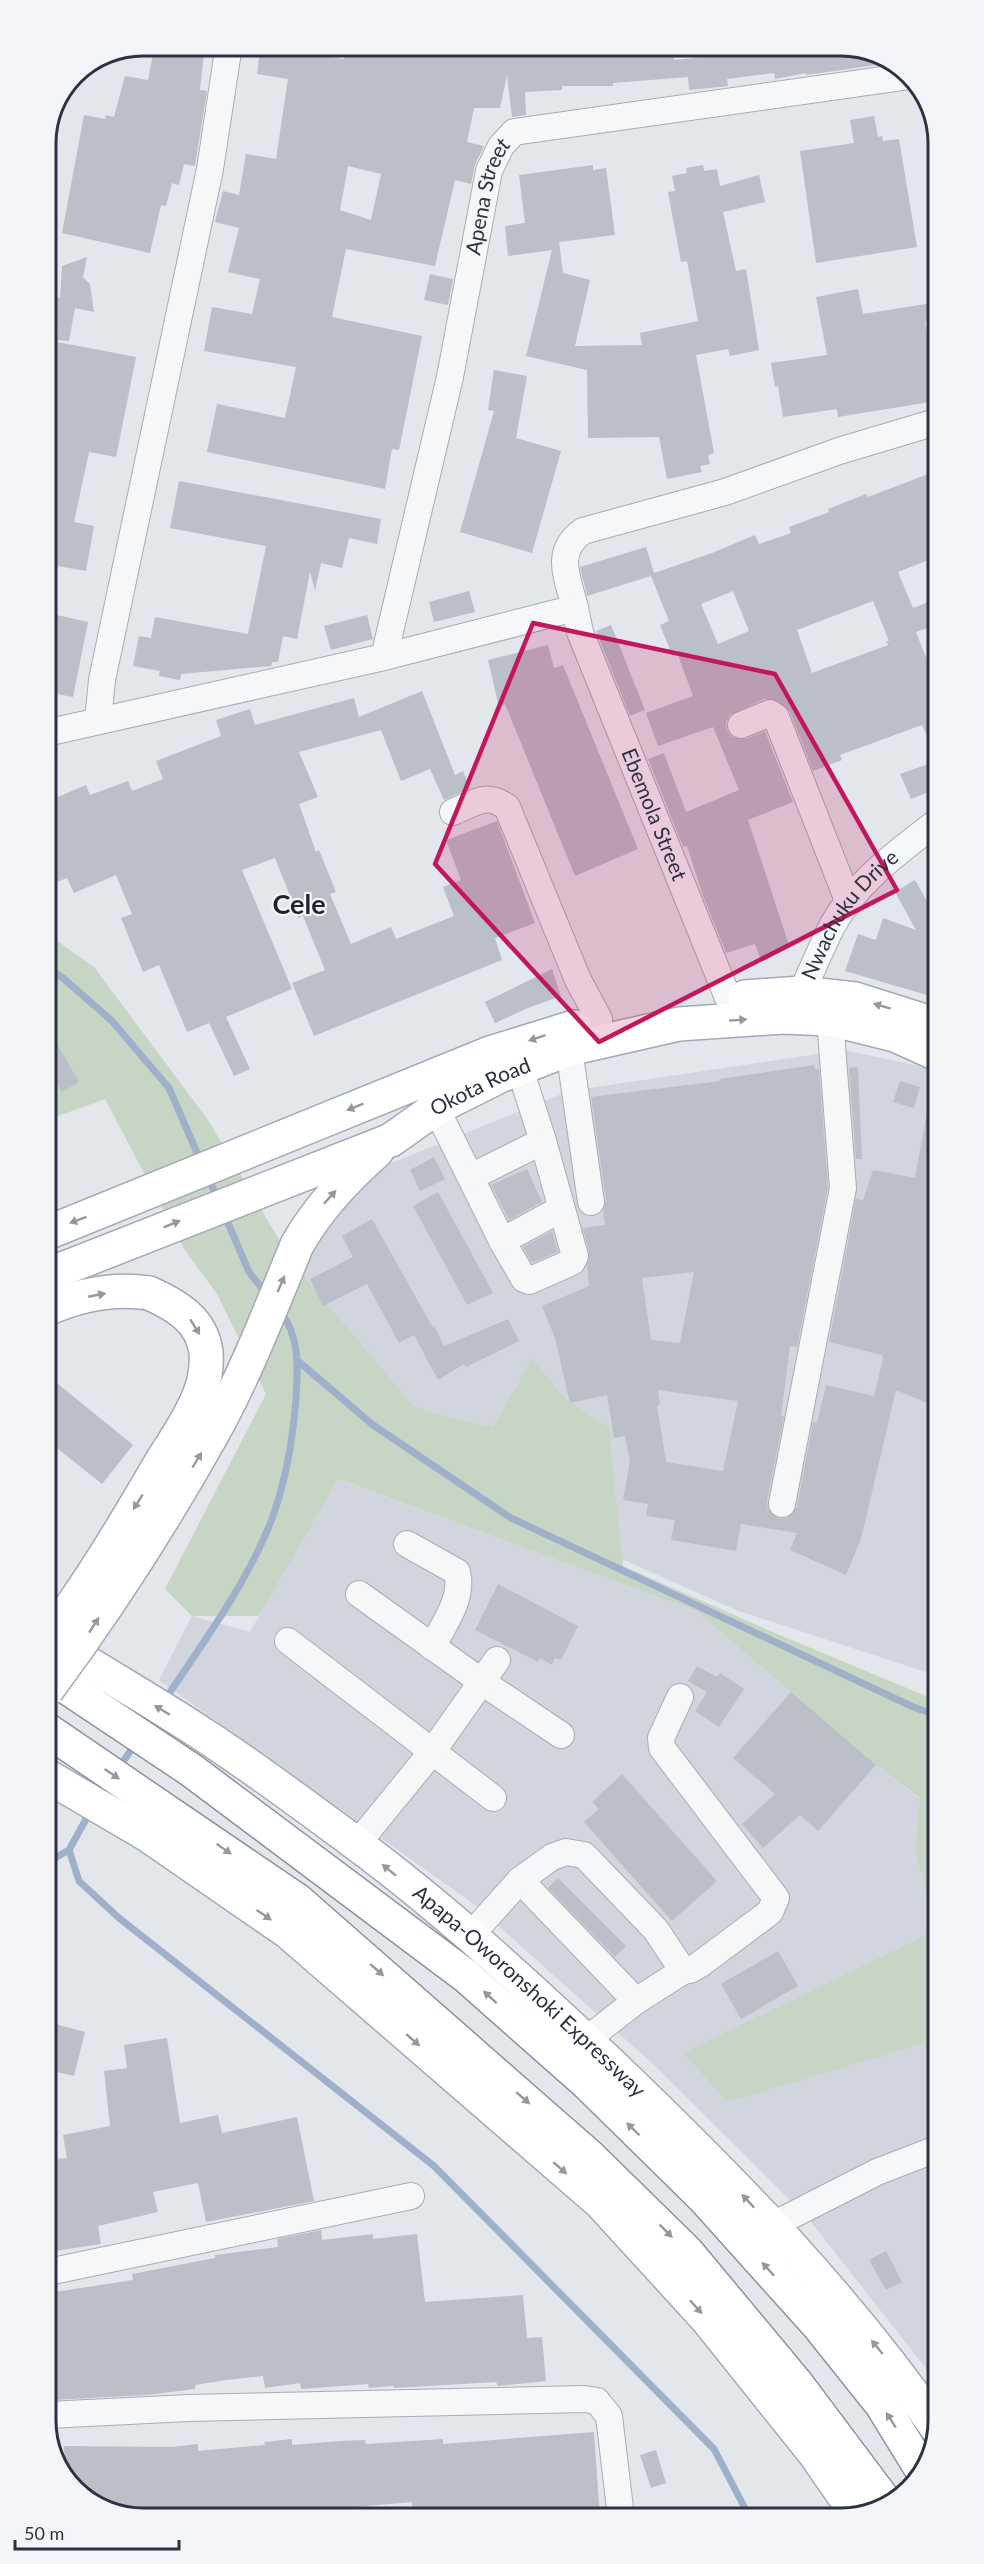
<svg xmlns="http://www.w3.org/2000/svg" width="984" height="2564" font-family="Lato,sans-serif">
<style>
.built{fill:#d1d5dd}
.green{fill:#c7d5c4}
.lines{fill:none;stroke-linecap:round;stroke-linejoin:round}
.stream{stroke:#9fb1ca;stroke-width:7}
.building{fill:#babfc8;fill-rule:evenodd}
.minor-casing{stroke:#a8acb5;stroke-width:28}
.major-casing{stroke:#a3a9b7;stroke-width:36}
.highway-casing{stroke:#8b92a2;stroke-width:36}
.minor{stroke:#f6f7f9;stroke-width:26}
.major{stroke:#fff;stroke-width:33}
.highway{stroke:#fff;stroke-width:33}
.major-bridge-casing{stroke:#a3a9b7;stroke-width:36;stroke-linecap:butt}
.major-bridge{stroke:#fff;stroke-width:33}
.oneway{fill:#9598a1}
.marked{fill:#c2185b;fill-opacity:0.2;stroke:#c2185b;stroke-width:4.5;stroke-linejoin:round}
.labels{text-anchor:middle;stroke-width:4.5;stroke-linejoin:round;paint-order:stroke}
.street-label{font-size:21px;fill:#2b3243;stroke:#f3f5f8}
.district-label{font-size:27px;font-weight:bold;fill:#1d2334;stroke:#f3f5f8}
.rim{fill:none;stroke:#2b3243;stroke-width:3}
</style>
<rect width="100%" height="100%" fill="#e3e6eb"/>
<g class="built">
<path d="M844,1050l93,20 1,606 -202,-66 -114,-51 -13,-132 -44,-29 -33,-38 -39,67 -45,-10 -34,-11 -121,-143 84,-94 192,-78z"/>
<path d="M337,1479l359,132 180,154 44,34 -5,53 21,79 -251,122 42,48 211,-62 1,346 -132,-168 -154,-153 -178,-159 -316,-225 33,-64 58,16z"/>
</g>
<path class="green" d="M46,933l48,34 114,153 85,143 121,143 34,11 45,10 39,-68 33,39 44,29 14,139 147,65 168,70v338l-211,63 -43,-49 252,-123 -21,-78 5,-54 -44,-33 -180,-154 -358,-132 -79,137h-67l-27,-27 101,-195 -49,-100 -33,-45 -79,-150 -58,21z"/>
<g class="lines">
<g class="stream">
<path d="M46,967l17,11 49,43 57,67 32,74"/>
<path d="M208,1177l10,23"/>
<path d="M225,1216l24,56 18,23"/>
<path d="M298,1361l75,64 138,93 400,188 27,10"/>
<path d="M164,1701c38,-57 80,-113 106,-177 15,-39 23,-85 26,-126 2,-30 4,-62 -16,-87"/>
<path d="M119,1768l17,-26"/>
<path d="M90,1812l-21,38 10,31 40,37 315,248 280,283 35,67"/>
<path d="M48,1862l21,-12"/>
</g>
</g>
<g class="building">
<path d="M181,45h24l-5,45 7,1 -12,75 -11,-2 -5,21 -7,-2 -6,23 -5,-1 -11,48 -88,-20 22,-118 21,4 1,-4 8,2 11,-41 23,4 5,-26 19,3 2,-10 7,1z"/>
<path d="M346,45h267v4l60,-4 1,15 59,-6v-3l36,-6h79l42,18 -84,12v-2l-31,6 -1,-6 -47,6 1,7 -39,4 -1,-13 -75,6v3h-51v4l-37,2 1,23 -14,2 -5,-42 -7,33h-26l-7,34 17,4 -9,19 -4,19 -16,-4 -20,86 -89,-17 -14,68 90,19 -23,114 -7,-1 -7,40 -178,-37 10,-48 68,14 11,-51 -92,-16 8,-44 40,7 8,-35 -32,-7 11,-44 -24,-6 8,-31 16,4 7,-41 30,5 12,-80 -31,-5 3,-25 84,10zM348,166l33,8 -10,46 -31,-10z"/>
<path d="M874,116l4,21 4,-1 1,5 16,-2 18,108 -101,16 -16,-112 54,-8 -4,-23z"/>
<path d="M593,165v5l13,-2 9,67 -56,7 4,31 27,7 -15,66 67,-1 -2,-12 58,-12 -11,-60 -6,1 -13,-70 7,-1 -3,-15 15,-3 -1,-5 17,-3 1,6 13,-2 3,17 39,-11 6,27 -42,10 13,59 10,-2 13,81 -29,6 -2,-7 -32,6 18,98 -6,2 2,9 -10,2 2,6 -35,7 -8,-42 -71,1 -1,-68 -61,-14 26,-106 -44,6 -3,-30 20,-3 -6,-48z"/>
<path d="M87,257l-4,20 7,7 4,28 -19,-4 -6,33 -12,-1 1,-13 -13,-2v-29l15,2 2,-32z"/>
<path d="M430,274l23,5 -5,26 -24,-5z"/>
<path d="M858,289l5,25 69,-11 3,17 -10,1 11,80 -98,16 -1,-8 -54,8 -5,-31 -3,1 -4,-24 56,-8 -11,-58z"/>
<path d="M57,342l79,15 -20,100 -27,-5 -15,70 20,4 -8,45 -40,-7v-160z"/>
<path d="M494,370l33,6 -11,62 45,13 -29,102 -72,-21 34,-121 -6,-1z"/>
<path d="M936,471v86l-38,15 15,36 23,-9v26l-20,7 15,38 5,-2 1,90 -15,-33 -82,30 2,5 -29,11 -23,-59 -12,-11 -14,-2 -34,16 -4,7 1,8 5,7 14,2 19,-8 28,71 -45,18 42,128 -30,10 -5,-14 -29,9 -23,-57 -16,-50 -4,1 -35,-88 16,-6 22,59 53,-22 -26,-63 -55,19 -12,-33 47,-17 -17,-46 -5,2 -11,-27 9,-4 -18,-45 -64,20 -7,-29 66,-20 8,26 58,-20 43,-18 4,9 32,-11 -2,-6 40,-15 -1,-3 38,-15 2,3zM733,591l16,40 -31,13 -17,-40zM873,601l16,40h-3l2,4 -76,28 -15,-43z"/>
<path d="M179,481l202,38 -4,25 -28,-6 -7,30 -21,-5 -6,28 -5,-19 -13,67 -14,-3 -5,26h-6l-1,4 -90,8 -1,6 -21,-4 1,-5 -27,-5 6,-30 12,2 4,-21 93,17 18,-88 -96,-18z"/>
<path d="M469,591l6,21 -41,10 -5,-20z"/>
<path d="M57,615l31,7 -15,75 -27,-5v-22z"/>
<path d="M367,615l6,24 -42,11 -7,-24z"/>
<path d="M611,625l34,85 -15,6 -34,-85z"/>
<path d="M548,645l6,23 9,-3 75,184 -63,27 -70,-172 -6,3 -11,-47z"/>
<path d="M422,691l33,84 8,-4 7,17 -26,12 -14,-31 -29,12 -20,-51 -82,22 19,45 -19,7 17,48 3,-2 17,42 -6,2 21,50 40,-17 5,12 58,-23 -11,-29 18,-7 -15,-40 51,-19 38,102 -40,15 7,22 -188,76 -22,-53 33,-13 -22,-54 -4,2 -24,-60 -33,12 50,119 -66,28 24,52 -16,7 -25,-53 -22,9 -28,-67 -16,7 -22,-54 11,-4 -16,-39 -42,18 -7,-15 -21,8v-84l40,-17 4,10 38,-14 4,10 31,-12 -7,-18 65,-25 -5,-16 34,-11 5,16 99,-27 5,19z"/>
<path d="M937,761v28l-26,10 -11,-25z"/>
<path d="M915,880l22,39v79l-92,-27 13,-37 18,6 7,-22 33,12 -21,-38z"/>
<path d="M552,969l9,27 -33,12 -33,15 -10,-21z"/>
<path d="M46,1025l33,57 -17,10 -12,-22h-4z"/>
<path d="M814,1065l1,4h4l9,118 -31,160 -7,-1 -9,70h3l-17,85 1,8 11,10 8,-1 10,-11 16,-85 4,1 9,-38 48,11 9,-37 -1,-4 -53,-13 27,-143 7,1 10,-30 42,8 13,-71 9,1v71l-9,49 9,1v178l-41,-17 -35,149 -15,36 -56,-25 7,-17 -56,-9 -5,27 -65,-11 4,-20 -29,-4 2,-12 -25,-4 7,-39 -5,-25 -11,2 -7,-43 -37,8 -15,-65 -13,-32 47,-20 -2,-20 2,-14 -6,-24 22,-3 -2,-14 3,-11 -15,-103 129,-16v-2zM694,1272l-14,71 -29,-3 -9,-62zM658,1390l80,11 -15,70 -57,-9 -9,-57h3z"/>
<path d="M858,1067l4,92h-6l-7,-91z"/>
<path d="M900,1081l20,6 -6,21 -21,-6z"/>
<path d="M434,1157l11,22 -25,12 -10,-21z"/>
<path d="M527,1169l15,33 -33,18 -18,-35z"/>
<path d="M438,1192l55,101 -26,12 -54,-99z"/>
<path d="M372,1219l61,109 2,-1 9,19 64,-27 11,22 -53,26 -2,-3 -26,16 -24,-45 -15,8 -32,-59 -44,22 -13,-27 43,-22 -11,-21z"/>
<path d="M552,1231l6,21 -26,11 -9,-16z"/>
<path d="M47,1375l86,70 -31,39 -55,-44z"/>
<path d="M498,1584l80,42 -17,34 -6,-2 -3,7 -12,-7 -2,4 -63,-32z"/>
<path d="M697,1666l20,11 3,-4 24,16 -25,38 -24,-16 12,-19 -19,-11z"/>
<path d="M791,1692l85,73 -58,66 -18,-16 -37,33 -21,-24 33,-30 -42,-36z"/>
<path d="M622,1774l95,107 -45,40 -88,-99 15,-13 -7,-7z"/>
<path d="M558,1878l68,68 -11,11 -67,-69z"/>
<path d="M778,1951l20,35 -57,33 -20,-35z"/>
<path d="M48,2022l37,10 -11,44 -26,-6z"/>
<path d="M167,2038l13,85 38,-8 4,18 75,-16 17,84 -108,21 -8,-39 -45,9 5,20 -60,14 3,18 -53,8v-92l19,-2 -4,-23 47,-9 -6,-55 23,-3 -3,-23z"/>
<path d="M321,2230l1,10 51,-6v5l44,-5 8,68 98,-7 4,43 15,-1 4,44 -48,5 -2,-4 -102,6 -1,-2 -24,2 -1,-4 -67,5 -1,-6 -35,5 -2,-12 -37,4 -31,5v4l-48,6 -94,5 -2,-19h-3v-88l85,-13 -1,-6 83,-16v-3l63,-8 -1,-8z"/>
<path d="M886,2251l16,31 -16,8 -17,-30z"/>
<path d="M594,2432l6,85h-130l-1,-8 -56,5 -1,-12 -114,10 1,6 -163,1 -57,-24 -14,-21 -1,-28 109,1 25,-3v7l67,-6 -1,-3 28,-3v6l48,-4 25,-1 1,4 77,-5v5z"/>
<path d="M656,2450l10,33 -15,5 -11,-33z"/>
</g>
<g class="lines">
<defs>
<g id="minor">
<path d="M575,608c-7,-30 -22,-56 8,-77l142,-39 114,-41 97,-29"/>
<path id="s1" d="M384,657l66,-280 39,-206 12,-25 13,-14 396,-56"/>
<path d="M98,721l4,-41 108,-511 19,-124"/>
<path d="M741,725l29,-12 6,4 73,186"/>
<path id="s2" d="M46,733l338,-76 191,-49 5,24 148,366"/>
<path d="M453,812c22,-9 32,-20 54,-5l71,173 21,39"/>
<path id="s3" d="M801,993c11,-22 20,-45 31,-67 24,-44 67,-75 105,-104"/>
<path d="M569,1049l22,153"/>
<path d="M436,1108l66,133 22,38 5,2 43,-19 3,-6 -32,-115 -23,-72"/>
<path d="M471,1177l72,-36"/>
<path d="M502,1241l59,-32"/>
<path d="M782,1504l61,-316 -13,-169"/>
<path d="M407,1544l50,28c7,26 -13,52 -25,75"/>
<path d="M359,1594l123,88 79,53"/>
<path d="M288,1641l205,157"/>
<path d="M680,1697l-19,41 1,10 114,150 -6,14 -71,53 -9,5 -7,1"/>
<path d="M357,1844l75,-92 65,-92"/>
<path d="M520,1880l116,121"/>
<path d="M470,1936l50,-56 32,-23 14,-5 18,3 72,75 27,41 -47,30 -50,39"/>
<path d="M771,2226l106,-54 62,-24"/>
<path d="M48,2272l363,-76"/>
<path d="M48,2415l140,-7 397,-9 12,2 12,15 12,101"/>
</g>
<g id="major">
<path d="M745,997l56,-4 54,6 82,26"/>
<path d="M47,1233l443,-180 84,-26"/>
<path d="M297,1245c21,-37 48,-66 80,-94"/>
<path id="s4" d="M47,1275l344,-135 45,-32 64,-32 69,-27 110,-25 105,-7 46,2 65,16 42,19"/>
<path d="M47,1309c32,-14 68,-21 102,-16"/>
<path id="s5" d="M50,1639c53,35 110,66 163,102 48,32 95,67 141,101 92,68 176,146 259,224 117,112 231,228 324,362"/>
<path d="M47,1776l99,58 142,98 313,271 106,116 108,135 43,62"/>
</g>
<g id="highway">
<path d="M47,1674l144,96 275,206 121,107 117,115 115,128 63,79 40,65"/>
<path d="M47,1730l251,171 292,256 97,95 109,131 90,120"/>
</g>
</defs>
<use href="#minor" class="minor-casing"/>
<use href="#major" class="major-casing"/>
<use href="#highway" class="highway-casing"/>
<use href="#minor" class="minor"/>
<use href="#major" class="major"/>
<use href="#highway" class="highway"/>
<defs>
<g id="major-bridge">
<path d="M47,1640c42,-55 78,-116 113,-176 14,-23 31,-46 40,-71 5,-13 7,-28 6,-41 -4,-32 -30,-47 -57,-59"/>
<path d="M47,1690c61,-82 116,-168 166,-257 33,-60 58,-125 84,-188"/>
</g>
</defs>
<use href="#major-bridge" class="major-bridge-casing"/>
<use href="#major-bridge" class="major-bridge"/>
</g>
<defs><path id="oneway-solid" d="M-6-.8H1V-3.2L6.5 0L1 3.2V.8H-6Z" transform="scale(1.5)"/></defs>
<g class="oneway">
<use href="#oneway-solid" transform="translate(882 1006) rotate(-163)"/>
<use href="#oneway-solid" transform="translate(738 1020) rotate(-4)"/>
<use href="#oneway-solid" transform="translate(537 1038) rotate(162)"/>
<use href="#oneway-solid" transform="translate(355 1107) rotate(158)"/>
<use href="#oneway-solid" transform="translate(330 1197) rotate(-48)"/>
<use href="#oneway-solid" transform="translate(78 1220) rotate(159)"/>
<use href="#oneway-solid" transform="translate(172 1224) rotate(-22)"/>
<use href="#oneway-solid" transform="translate(281 1284) rotate(-67)"/>
<use href="#oneway-solid" transform="translate(97 1295) rotate(-11)"/>
<use href="#oneway-solid" transform="translate(195 1327) rotate(58)"/>
<use href="#oneway-solid" transform="translate(197 1460) rotate(-59)"/>
<use href="#oneway-solid" transform="translate(138 1502) rotate(122)"/>
<use href="#oneway-solid" transform="translate(94 1625) rotate(-57)"/>
<use href="#oneway-solid" transform="translate(162 1710) rotate(-149)"/>
<use href="#oneway-solid" transform="translate(112 1774) rotate(34)"/>
<use href="#oneway-solid" transform="translate(224 1849) rotate(35)"/>
<use href="#oneway-solid" transform="translate(389 1870) rotate(-141)"/>
<use href="#oneway-solid" transform="translate(264 1915) rotate(34)"/>
<use href="#oneway-solid" transform="translate(377 1970) rotate(41)"/>
<use href="#oneway-solid" transform="translate(490 1997) rotate(-138)"/>
<use href="#oneway-solid" transform="translate(413 2040) rotate(41)"/>
<use href="#oneway-solid" transform="translate(523 2098) rotate(41)"/>
<use href="#oneway-solid" transform="translate(633 2129) rotate(-136)"/>
<use href="#oneway-solid" transform="translate(560 2168) rotate(41)"/>
<use href="#oneway-solid" transform="translate(748 2201) rotate(-133)"/>
<use href="#oneway-solid" transform="translate(666 2231) rotate(45)"/>
<use href="#oneway-solid" transform="translate(768 2269) rotate(-132)"/>
<use href="#oneway-solid" transform="translate(696 2307) rotate(48)"/>
<use href="#oneway-solid" transform="translate(877 2347) rotate(-129)"/>
<use href="#oneway-solid" transform="translate(891 2420) rotate(-122)"/>
</g>
<path class="marked" d="M533,623l242,51 122,216 -298,152 -164,-178z"/>
<g class="labels">
<g class="street-label">
<text dy="7" stroke="none"><textPath href="#s1" startOffset="472">Apena Street</textPath></text>
<text dy="7" stroke="none"><textPath href="#s2" startOffset="765">Ebemola Street</textPath></text>
<text dy="7" stroke="none"><textPath href="#s3" startOffset="93">Nwachuku Drive</textPath></text>
<text dy="7" stroke="none"><textPath href="#s4" startOffset="474">Okota Road</textPath></text>
<text dy="7" stroke="none"><textPath href="#s5" startOffset="596">Apapa-Oworonshoki Expressway</textPath></text>
</g>
<g class="district-label">
<text x="299" y="914">Cele</text>
</g>
</g>
<path d="M0 0H984V2564H0ZM143 56H841A87 87 0 0 1 928 143V2421A87 87 0 0 1 841 2508H143A87 87 0 0 1 56 2421V143A87 87 0 0 1 143 56Z" fill="#f3f5f8" fill-rule="evenodd"/>
<path class="rim" d="M143 56H841A87 87 0 0 1 928 143V2421A87 87 0 0 1 841 2508H143A87 87 0 0 1 56 2421V143A87 87 0 0 1 143 56Z"/>
<path d="M15 2540v9h164v-9" fill="none" stroke="#2b3243" stroke-width="3"/>
<text x="24" y="2540" font-size="18" fill="#2b3243" stroke="#f3f5f8" stroke-width="4.5" paint-order="stroke">50 m</text>
</svg>
